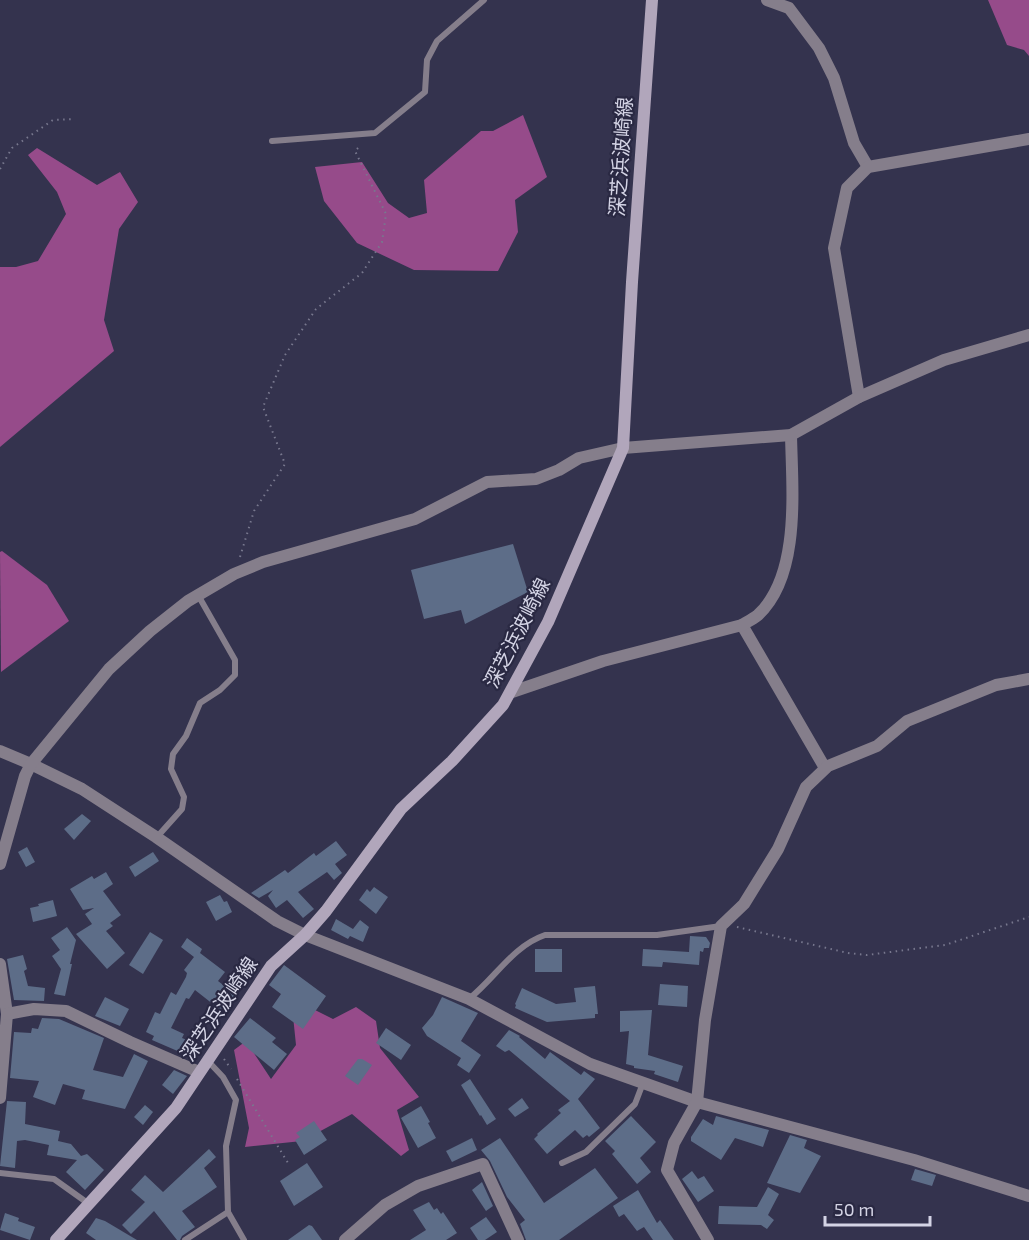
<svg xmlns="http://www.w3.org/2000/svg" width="1029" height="1240" font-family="'Exo 2','Noto Sans JP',sans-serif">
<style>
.forest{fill:#964b8a}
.building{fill:#5d6d88}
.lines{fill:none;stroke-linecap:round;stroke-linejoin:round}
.path{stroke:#78788e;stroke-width:2;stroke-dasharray:1.5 4.5;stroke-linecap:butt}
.lane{stroke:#857e8b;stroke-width:6}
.street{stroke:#857e8b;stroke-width:12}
.secondary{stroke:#b1a6bb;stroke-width:12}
.labels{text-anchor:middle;stroke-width:4.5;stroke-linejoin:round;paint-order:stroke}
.street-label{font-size:20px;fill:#d4d4e5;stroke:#2a2943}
</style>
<rect width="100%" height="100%" fill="#34334e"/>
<g class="forest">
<path d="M988,0h41v56l-5,-6 -17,-5z"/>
<path d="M523,115l24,62 -32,23 3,32 -20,39 -84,-1 -57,-27 -33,-42 -9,-34 47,-5 26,41 21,15 18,-5 -3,-33 57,-49h12z"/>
<path d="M37,148l60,37 23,-13 18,30 -19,27 -15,91 10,31 -114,96v-180h16l22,-6 28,-47 -9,-22 -29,-37z"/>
<path d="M2,551l45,34 22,36 -68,51 -1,-120z"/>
<path d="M307,1006l26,13 23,-12 20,14 4,27 39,49 -22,13 12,40 -8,6 -49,-42 -50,27 -57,6 4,-19 -15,-78 12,-9 25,38 25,-34 -3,-29z"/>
</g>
<g class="building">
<path d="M513,544l15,48 -63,32 -4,-14 -37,9 -13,-49z"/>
<path d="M82,814l9,7 -17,19 -10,-11z"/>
<path d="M336,841l11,14 -12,9 7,9 -8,7 -7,-8 -29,20 16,17 -11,9 -16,-18 -11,8 -8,-12 5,-6 -14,8 -8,-5 34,-23 3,3 26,-20 2,3z"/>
<path d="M27,847l8,15 -9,5 -8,-15z"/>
<path d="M153,852l6,9 -24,16 -6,-10z"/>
<path d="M106,872l7,12 -10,7 18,24 -11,8 3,3 -7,5 19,22 -18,16 -31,-35 16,-10 -7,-10 9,-6 -11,2 -13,-21 22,-13 2,3z"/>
<path d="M374,887l14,10 -12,17 -17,-14 8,-11 3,3z"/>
<path d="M220,895l4,7 3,-1 5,11 -16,9 -10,-19z"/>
<path d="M53,900l4,16 -24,6 -3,-14 9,-2 -1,-2z"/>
<path d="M336,919l17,10 7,-9 9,7 -6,15 -13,-6 -2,3 -17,-9z"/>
<path d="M67,927l9,13 -6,24h2l-7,32 -11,-2 7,-25 -9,-13 8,-6 -9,-12z"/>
<path d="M150,932l13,8 -20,34 -14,-9z"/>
<path d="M690,936l16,1 4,6 -1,5h-5l-1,4 -3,-1 -1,14 -36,-3 -1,5 -20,-1 1,-17 46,3z"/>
<path d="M187,938l15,11 -2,4 25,19 -7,9 18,14 -13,17 -28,-22 -6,9 -3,-1 -15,30 13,6 -2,4 20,8 -6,13 -44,-19 2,-4 -8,-4 9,-20 5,2 11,-22 5,3 10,-18 1,-4 -3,-3 10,-13 -13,-10z"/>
<rect x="535" y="949" width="27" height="23"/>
<path d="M23,955l4,14 -3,2 4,15 17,2 -1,13 -30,-1 -7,-41z"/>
<path d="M284,965l42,31 -23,33 -31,-22 9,-13 -12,-9z"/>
<path d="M660,984l28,2 -1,21 -29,-2z"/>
<path d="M595,986l3,28h-3v4l-48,4 -32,-14 1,-3 -1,-1 7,-16 34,16 20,-2 -2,-14z"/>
<path d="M105,997l24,12 -9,17 -25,-10z"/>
<path d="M442,997l36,16 -17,28 20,14 -12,18 -12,-8 4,-7 -34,-22 -5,-8 11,-13z"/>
<path d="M652,1010l-4,45 35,11 -5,16 -24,-8 1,-3 -21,-3v-2l-8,-2 3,-33 -9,1v-21z"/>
<path d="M42,1018l17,1 45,19 -11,32 30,7 11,-23 14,7 -23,48 -43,-10 3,-9 -22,-6 -8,21 -22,-8 6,-16 -29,-3 4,-46 17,1 1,-5 6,1z"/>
<path d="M250,1018l26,20 -4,4 15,12 -13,16 -40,-33z"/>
<path d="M386,1028l25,17 -10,15 -25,-17z"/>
<path d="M509,1030l11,6 -1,1 26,22 5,-7 31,23 3,-4 11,8 -17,20 22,29 -11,9 -2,-2 -4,3 -8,-8 -28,24 -13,-15 4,-4 -1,-1 24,-21 -3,-3 12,-9 -61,-51 -4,2 -9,-6z"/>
<path d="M358,1059h4l10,6 -14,20 -13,-9z"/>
<path d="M174,1070l13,6 -14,18 -11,-9z"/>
<path d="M470,1079l26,40 -9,6 -6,-10 -1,1 -19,-31z"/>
<path d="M522,1098l7,10 -14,9 -7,-8z"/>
<path d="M7,1101l19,1 -1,22 35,7 -2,10 13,3 10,12 6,-2 17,16 -19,20 -19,-18 11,-12 -30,-5 2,-10 -24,-5 -8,1 -2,27 -15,-2z"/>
<path d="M145,1105l8,7 -10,13 -9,-8z"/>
<path d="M421,1106l9,16 -2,1 8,15 -18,10 -17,-30z"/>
<path d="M631,1116l25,26 -16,16 11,14 -14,12 -25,-30 3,-3 -10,-10z"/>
<path d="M716,1116l53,14 -6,17 -28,-9 -14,22 -30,-19v-4l12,-18 10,6z"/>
<path d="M314,1121l13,19 -23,15 -9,-15 5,-3 -4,-4z"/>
<path d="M790,1135l17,5 -3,8 17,8 -21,37 -33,-10z"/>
<path d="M472,1138l5,12 -25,12 -6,-11z"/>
<path d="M500,1138l44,65 51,-35 23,30 -59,42h-33l-6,-16 5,-4 -18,-23 -17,-36 -9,-11z"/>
<path d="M209,1149l7,8 -12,11 13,19 -35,24 13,16 -13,9 -2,4h-3l-23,-29 -23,23 -9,-9 23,-23 -14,-12 14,-15 18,17z"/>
<path d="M307,1163l16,24 -29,19 -14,-25z"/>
<path d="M915,1169l21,6 -4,11 -21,-6z"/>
<path d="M692,1171l6,8 6,-3 10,15 -16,11 -16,-23z"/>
<path d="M482,1182l11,24 -7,5 -14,-21z"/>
<path d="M768,1187l11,7 -11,21 6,5 -7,9 -6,-4 -43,-1 1,-18 38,1z"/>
<path d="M638,1190l19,33 3,-3 14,20h-21l-9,-13 -7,4 -13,-17 -5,3 -6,-11z"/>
<path d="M429,1202l5,8 3,-2 4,6 2,-2 14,21 -11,7h-36l16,-10 -13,-20z"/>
<path d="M5,1213l14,5 -1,3 17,6 -5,13 -30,-10z"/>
<path d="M486,1217l11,15 -12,8h-7l-8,-12z"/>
<path d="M96,1218l9,3 32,19h-41l-10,-7z"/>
<path d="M309,1225l3,1 10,14h-34z"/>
</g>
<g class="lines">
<g class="path">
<path d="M0,169l12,-21 41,-28 22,-1"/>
<path d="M240,557l14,-46 31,-47 -22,-57 22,-52 31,-46 46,-36 20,-31 4,-28 -31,-63 6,-6"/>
<path d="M737,927l111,26 19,2 78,-10 84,-28"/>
<path d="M224,1059l7,10"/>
<path d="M237,1079l51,84"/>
</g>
<g class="lane">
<path d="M272,141l103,-8 50,-41 2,-32 10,-19 47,-41"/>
<path d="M157,837l25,-28 2,-12 -13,-28 2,-15 13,-18 14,-33 20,-13 15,-15v-15l-37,-65"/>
<path d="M470,998c25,-20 43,-52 75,-63h112l64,-9"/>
<path d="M207,1060l16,17 13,23 -10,46 2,66"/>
<path d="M562,1163l24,-11 49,-48 8,-21"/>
<path d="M0,1173l54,6 35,25"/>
<path d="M185,1240l43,-28 16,28"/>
</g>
<g class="street">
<path d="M767,0l22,8 30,40 15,30 20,65 14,24"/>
<path d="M859,397l-25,-149 13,-60 21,-21 161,-28"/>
<path d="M742,625l83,143"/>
<path d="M512,692l91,-31 139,-36c5,-3 11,-6 16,-10 43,-40 34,-126 33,-180"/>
<path d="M0,751l31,13 51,25 74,48 121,84 28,14 164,64 121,65 107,38 217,58 115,36"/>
<path d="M0,864l25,-88 6,-12 78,-95 41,-38 38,-30 46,-27 29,-12 152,-43 72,-37 49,-3 23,-9 20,-12 44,-10 168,-13 68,-38 85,-37 85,-25"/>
<path d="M0,964l7,50 -7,84"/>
<path d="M7,1014l27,-5 32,2 64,31 69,30"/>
<path d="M345,1240l40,-35 33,-19 65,-22 35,76"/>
<path d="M708,1240l-41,-70 7,-27 23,-41 8,-82 16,-94 23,-22 34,-55 28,-62 22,-21 49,-20 30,-25 89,-36 33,-6"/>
</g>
<path class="secondary" d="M56,1240l120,-132 95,-142 34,-31 21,-24 75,-102 51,-48 51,-56 45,-83 75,-174 9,-166 20,-282"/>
</g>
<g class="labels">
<g class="street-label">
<text transform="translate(621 157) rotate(-86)" y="7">深芝浜波崎線</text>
<text transform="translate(517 633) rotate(-63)" y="7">深芝浜波崎線</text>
<text transform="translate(219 1009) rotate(-56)" y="7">深芝浜波崎線</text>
</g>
</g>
<path d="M825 1216v9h105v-9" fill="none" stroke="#d4d4e5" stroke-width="3"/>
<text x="834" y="1216" font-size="18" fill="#d4d4e5" stroke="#2a2943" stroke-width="4.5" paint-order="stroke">50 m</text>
</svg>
